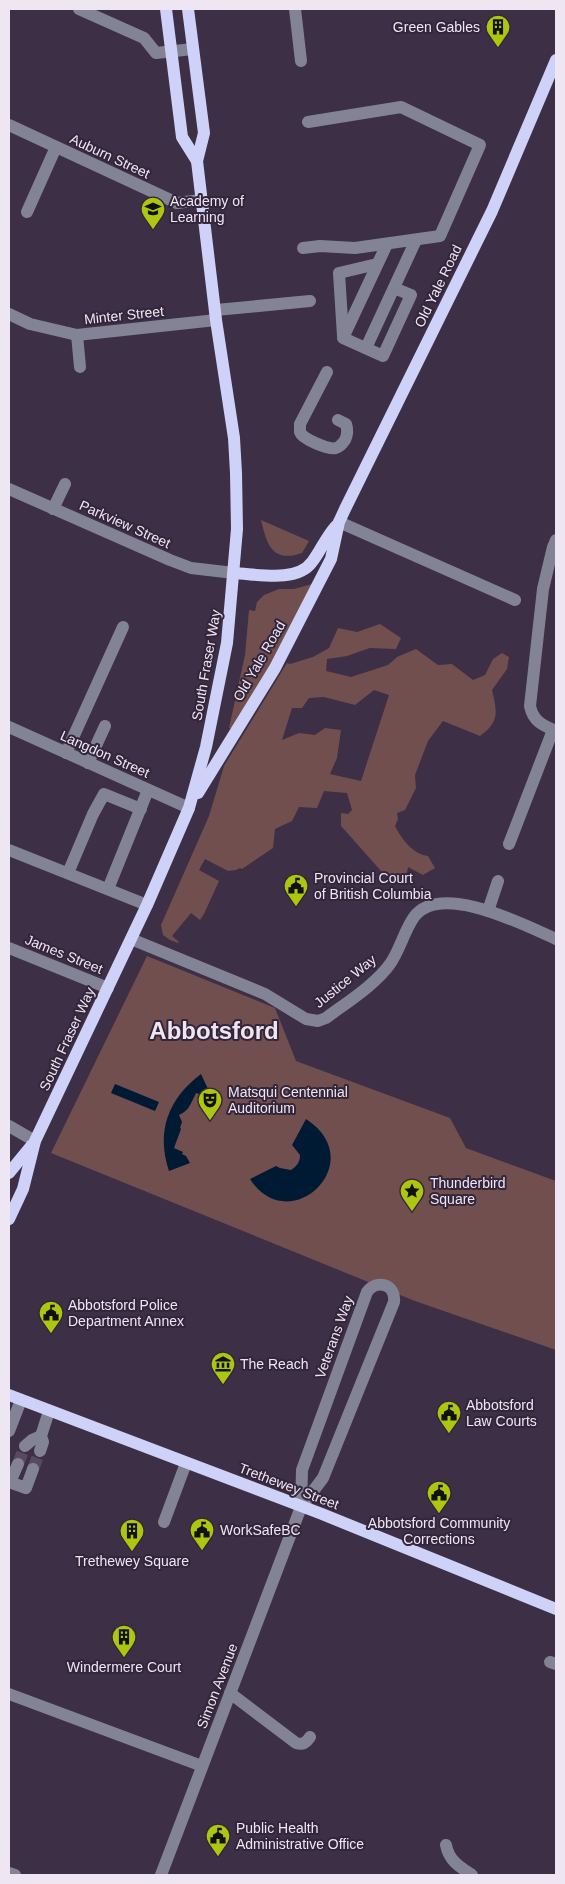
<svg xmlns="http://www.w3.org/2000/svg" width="565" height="1884" font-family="Helvetica,sans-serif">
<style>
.green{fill:#724f4f;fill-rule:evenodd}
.water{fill:#001a33}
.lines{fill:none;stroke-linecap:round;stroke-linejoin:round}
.minor-tunnel{stroke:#584a5f;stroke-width:12;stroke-dasharray:12 6;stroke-linecap:butt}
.minor{stroke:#828496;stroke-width:12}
.major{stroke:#ced2f9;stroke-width:12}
.labels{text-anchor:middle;stroke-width:4;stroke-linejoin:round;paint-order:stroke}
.poi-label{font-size:14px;fill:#efe6f4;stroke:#33253a;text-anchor:start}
.street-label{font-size:14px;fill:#efe6f4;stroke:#33253a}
.town-label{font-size:24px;font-weight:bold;fill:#efe6f4;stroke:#33253a}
</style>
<rect width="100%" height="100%" fill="#3d2f45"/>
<g class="green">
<path d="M261,520l48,21 -7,12c-30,10 -35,-8 -41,-33z"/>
<path d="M312,584l-41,81 -39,64 -3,-1 16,-73 4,-45 6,1 2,-9 7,-7 15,-6h15z"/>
<path d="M380,624l21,14 -5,11 -26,-1 -23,8 -20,3 -1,12 25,6 37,-12 9,-8 19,-8 22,16 14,-1 21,16 12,-5 8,-16 9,-6 7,4 -2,12 -15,21c5,22 8,31 -12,46l-37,-15 -15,20 -13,34 1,13 -11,22 -8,3 1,6 -3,7c7,14 18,28 33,30l7,12 -12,7 -15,-8 -3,16 -15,-2 -49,-55v-13l7,1 4,-4 -5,-17 -23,-2 -7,17 -18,-1 -7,14 -17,8 -2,19 -31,21 -2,-1 -4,2 -8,1 -23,-12 -6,11 20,11 -15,33 -4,6 -9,-7 -19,23 7,6 -1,1 -8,-3 -7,-5 -2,-10 48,-109 15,-50 63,-103 3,1 23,-7 16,-9 9,-20 19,4zM374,690l15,5 -28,86 -31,-7 7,-16 4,-28 -16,-2 -10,7 -16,-2 -17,7 10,-32h10l7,-10 15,-1 31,8z"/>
<path d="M147,956l128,52 21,53 154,57 16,30 90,33v169l-141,-49 -364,-148z"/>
</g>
<g class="water">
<path d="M201,1074l7,15 -3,7 -9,-3c-5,10 -7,18 -17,22l3,7 -2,6 1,1 -7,19 9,4 -1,2 4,2 4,7 -21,8c-13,-40 -1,-72 32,-97z"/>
<path d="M115,1084l44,18 -4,9 -44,-18z"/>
<path d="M306,1119c66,43 -17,121 -56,60l26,-13 4,2 11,2c6,-4 9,-8 9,-15l-8,-10z"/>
</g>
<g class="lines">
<g class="minor-tunnel">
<path d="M18,1464l7,-18"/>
<path d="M33,1469l7,-18"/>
</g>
<g class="minor">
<path d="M79,9l65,29 12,15 37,-4"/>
<path d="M295,9l6,52"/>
<path d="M9,125l168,78 24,-3"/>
<path d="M27,212l29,-65"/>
<path d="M387,244l-44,94 40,18 28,-61 -17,-7"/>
<path d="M303,248l17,-2 35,2 85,-12 40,-91 -79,-38 -93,15"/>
<path d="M216,310l94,-9"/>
<path d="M9,314l21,10 47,11 139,-15"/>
<path d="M77,335l3,32"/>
<path d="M343,336l-4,-63 38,-9"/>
<path d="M366,348l50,-108"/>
<path d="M327,372l-27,52c0,1 0,7 0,8 2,7 29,18 36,16 4,-1 7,-5 9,-8 3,-6 3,-10 1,-16l-8,-4"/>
<path d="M9,489l161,71 21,8 43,5"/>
<path d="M53,509l12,-25"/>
<path d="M339,522l176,78"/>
<path d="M556,540l-3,7 -10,42 -13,117c3,15 12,19 26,25"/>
<path d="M9,727l180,81"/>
<path d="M66,753l57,-126"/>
<path d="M88,763l17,-37"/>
<path d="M509,844l44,-114"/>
<path d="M9,850l138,55"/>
<path d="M68,873l25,-59 11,-20 37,15"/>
<path d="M108,889l40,-99"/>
<path d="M488,911l10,-30"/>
<path d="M131,939l134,55 41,25 12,2 8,-3c20,-15 49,-33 64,-54 10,-14 14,-33 24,-47 27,-36 112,9 142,22"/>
<path d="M9,948l99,40"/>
<path d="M9,1126l26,15"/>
<path d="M9,1431l12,-31"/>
<path d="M25,1446l7,-6 9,-4"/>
<path d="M40,1451l3,-9 -2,-6 8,-25"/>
<path d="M9,1482l17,6 7,-19"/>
<path d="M10,1482l8,-18"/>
<path d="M164,1522l22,-59"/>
<path d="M550,1662l6,2"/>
<path d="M230,1693l66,50c7,2 10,0 14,-6"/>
<path d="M9,1694l193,72"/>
<path d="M446,1845c3,16 14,22 26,30"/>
<path d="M9,1873l6,2"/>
<path d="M161,1875l140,-368 22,-29 71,-176c2,-18 -17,-23 -27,-10l-65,178 -1,37"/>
</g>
<g class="major">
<path d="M166,9l16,128 15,24"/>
<path d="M234,573c23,1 63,10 78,-11 9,-12 14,-25 24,-36"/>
<path d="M198,793l77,-125 56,-109 8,-37 6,-13 147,-298 64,-151"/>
<path d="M9,1173l23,-28"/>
<path d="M9,1219l14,-30 12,-48 112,-236 42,-97 17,-61 21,-104 10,-114 -1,-56 -2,-35 -18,-118 -19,-159 7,-28 -16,-124"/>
<path d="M9,1395l313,119 234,95"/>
</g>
</g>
<defs>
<symbol id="building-pin" viewBox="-11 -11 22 30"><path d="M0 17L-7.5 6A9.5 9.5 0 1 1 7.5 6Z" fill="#adc60f" stroke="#33253a"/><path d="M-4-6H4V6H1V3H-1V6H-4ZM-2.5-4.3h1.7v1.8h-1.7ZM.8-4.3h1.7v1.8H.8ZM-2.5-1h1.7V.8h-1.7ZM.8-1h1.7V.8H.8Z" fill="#111"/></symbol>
<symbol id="university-pin" viewBox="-11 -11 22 30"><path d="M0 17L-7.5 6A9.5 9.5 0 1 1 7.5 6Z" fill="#adc60f" stroke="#33253a"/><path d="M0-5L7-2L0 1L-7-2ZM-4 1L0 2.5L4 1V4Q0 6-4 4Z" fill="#111"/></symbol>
<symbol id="civic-pin" viewBox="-11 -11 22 30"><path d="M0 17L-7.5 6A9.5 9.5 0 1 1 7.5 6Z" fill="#adc60f" stroke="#33253a"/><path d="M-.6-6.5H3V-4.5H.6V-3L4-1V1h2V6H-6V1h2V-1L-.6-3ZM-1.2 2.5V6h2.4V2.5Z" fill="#111"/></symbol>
<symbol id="theatre-pin" viewBox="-11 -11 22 30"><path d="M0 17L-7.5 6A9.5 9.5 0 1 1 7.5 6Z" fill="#adc60f" stroke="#33253a"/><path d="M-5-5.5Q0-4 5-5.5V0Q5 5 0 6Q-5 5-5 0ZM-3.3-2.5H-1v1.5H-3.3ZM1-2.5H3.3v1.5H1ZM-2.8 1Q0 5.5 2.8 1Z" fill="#111"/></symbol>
<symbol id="sight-pin" viewBox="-11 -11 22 30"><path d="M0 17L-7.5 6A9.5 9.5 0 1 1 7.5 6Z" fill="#adc60f" stroke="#33253a"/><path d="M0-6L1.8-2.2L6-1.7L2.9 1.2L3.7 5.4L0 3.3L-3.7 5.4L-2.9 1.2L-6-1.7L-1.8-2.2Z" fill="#111"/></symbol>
<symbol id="museum-pin" viewBox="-11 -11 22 30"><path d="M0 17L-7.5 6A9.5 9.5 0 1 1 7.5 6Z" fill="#adc60f" stroke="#33253a"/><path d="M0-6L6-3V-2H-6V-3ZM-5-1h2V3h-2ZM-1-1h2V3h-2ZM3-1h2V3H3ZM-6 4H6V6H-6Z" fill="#111"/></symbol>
</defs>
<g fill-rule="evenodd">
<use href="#building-pin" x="484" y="13" width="28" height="38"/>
<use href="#university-pin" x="139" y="195" width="28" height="38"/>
<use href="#civic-pin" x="282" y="872" width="28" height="38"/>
<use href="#theatre-pin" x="196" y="1086" width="28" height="38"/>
<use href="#sight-pin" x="398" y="1177" width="28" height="38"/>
<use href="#civic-pin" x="37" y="1299" width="28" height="38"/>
<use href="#museum-pin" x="209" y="1350" width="28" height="38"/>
<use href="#civic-pin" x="435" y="1399" width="28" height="38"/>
<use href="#civic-pin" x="425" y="1479" width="28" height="38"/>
<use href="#civic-pin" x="188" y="1516" width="28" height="38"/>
<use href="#building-pin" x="118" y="1517" width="28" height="38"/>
<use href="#building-pin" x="110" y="1623" width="28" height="38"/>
<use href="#civic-pin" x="204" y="1822" width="28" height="38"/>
</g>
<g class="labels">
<g class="poi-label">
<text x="480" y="32" text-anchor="end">Green Gables</text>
<text x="170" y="206">Academy of<tspan x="170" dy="16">Learning</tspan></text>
<text x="314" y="883">Provincial Court<tspan x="314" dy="16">of British Columbia</tspan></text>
<text x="228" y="1097">Matsqui Centennial<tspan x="228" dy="16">Auditorium</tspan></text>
<text x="430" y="1188">Thunderbird<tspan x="430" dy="16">Square</tspan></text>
<text x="68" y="1310">Abbotsford Police<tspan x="68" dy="16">Department Annex</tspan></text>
<text x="240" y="1369">The Reach</text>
<text x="466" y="1410">Abbotsford<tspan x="466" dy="16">Law Courts</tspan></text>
<text x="439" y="1528" text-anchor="middle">Abbotsford Community<tspan x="439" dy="16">Corrections</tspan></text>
<text x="220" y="1535">WorkSafeBC</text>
<text x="132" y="1566" text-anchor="middle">Trethewey Square</text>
<text x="124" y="1672" text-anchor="middle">Windermere Court</text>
<text x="236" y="1833">Public Health<tspan x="236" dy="16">Administrative Office</tspan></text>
</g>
<g class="street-label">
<text transform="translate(110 156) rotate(25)" y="5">Auburn Street</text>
<text transform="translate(438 286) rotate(-64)" y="5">Old Yale Road</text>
<text transform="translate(124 315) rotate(-6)" y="5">Minter Street</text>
<text transform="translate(125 524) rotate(24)" y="5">Parkview Street</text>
<text transform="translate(259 661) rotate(-60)" y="5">Old Yale Road</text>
<text transform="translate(206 665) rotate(-80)" y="5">South Fraser Way</text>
<text transform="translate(105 754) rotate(24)" y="5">Langdon Street</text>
<text transform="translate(64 954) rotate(22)" y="5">James Street</text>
<text transform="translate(345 981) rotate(-39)" y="5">Justice Way</text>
<text transform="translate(67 1039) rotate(-65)" y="5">South Fraser Way</text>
<text transform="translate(334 1337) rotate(-70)" y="5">Veterans Way</text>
<text transform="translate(289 1486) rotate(21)" y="5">Trethewey Street</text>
<text transform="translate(217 1686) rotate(-69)" y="5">Simon Avenue</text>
</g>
<g class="town-label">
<text x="214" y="1039">Abbotsford</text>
</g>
</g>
<rect width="565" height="1884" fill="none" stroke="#efe6f4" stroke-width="20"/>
</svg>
